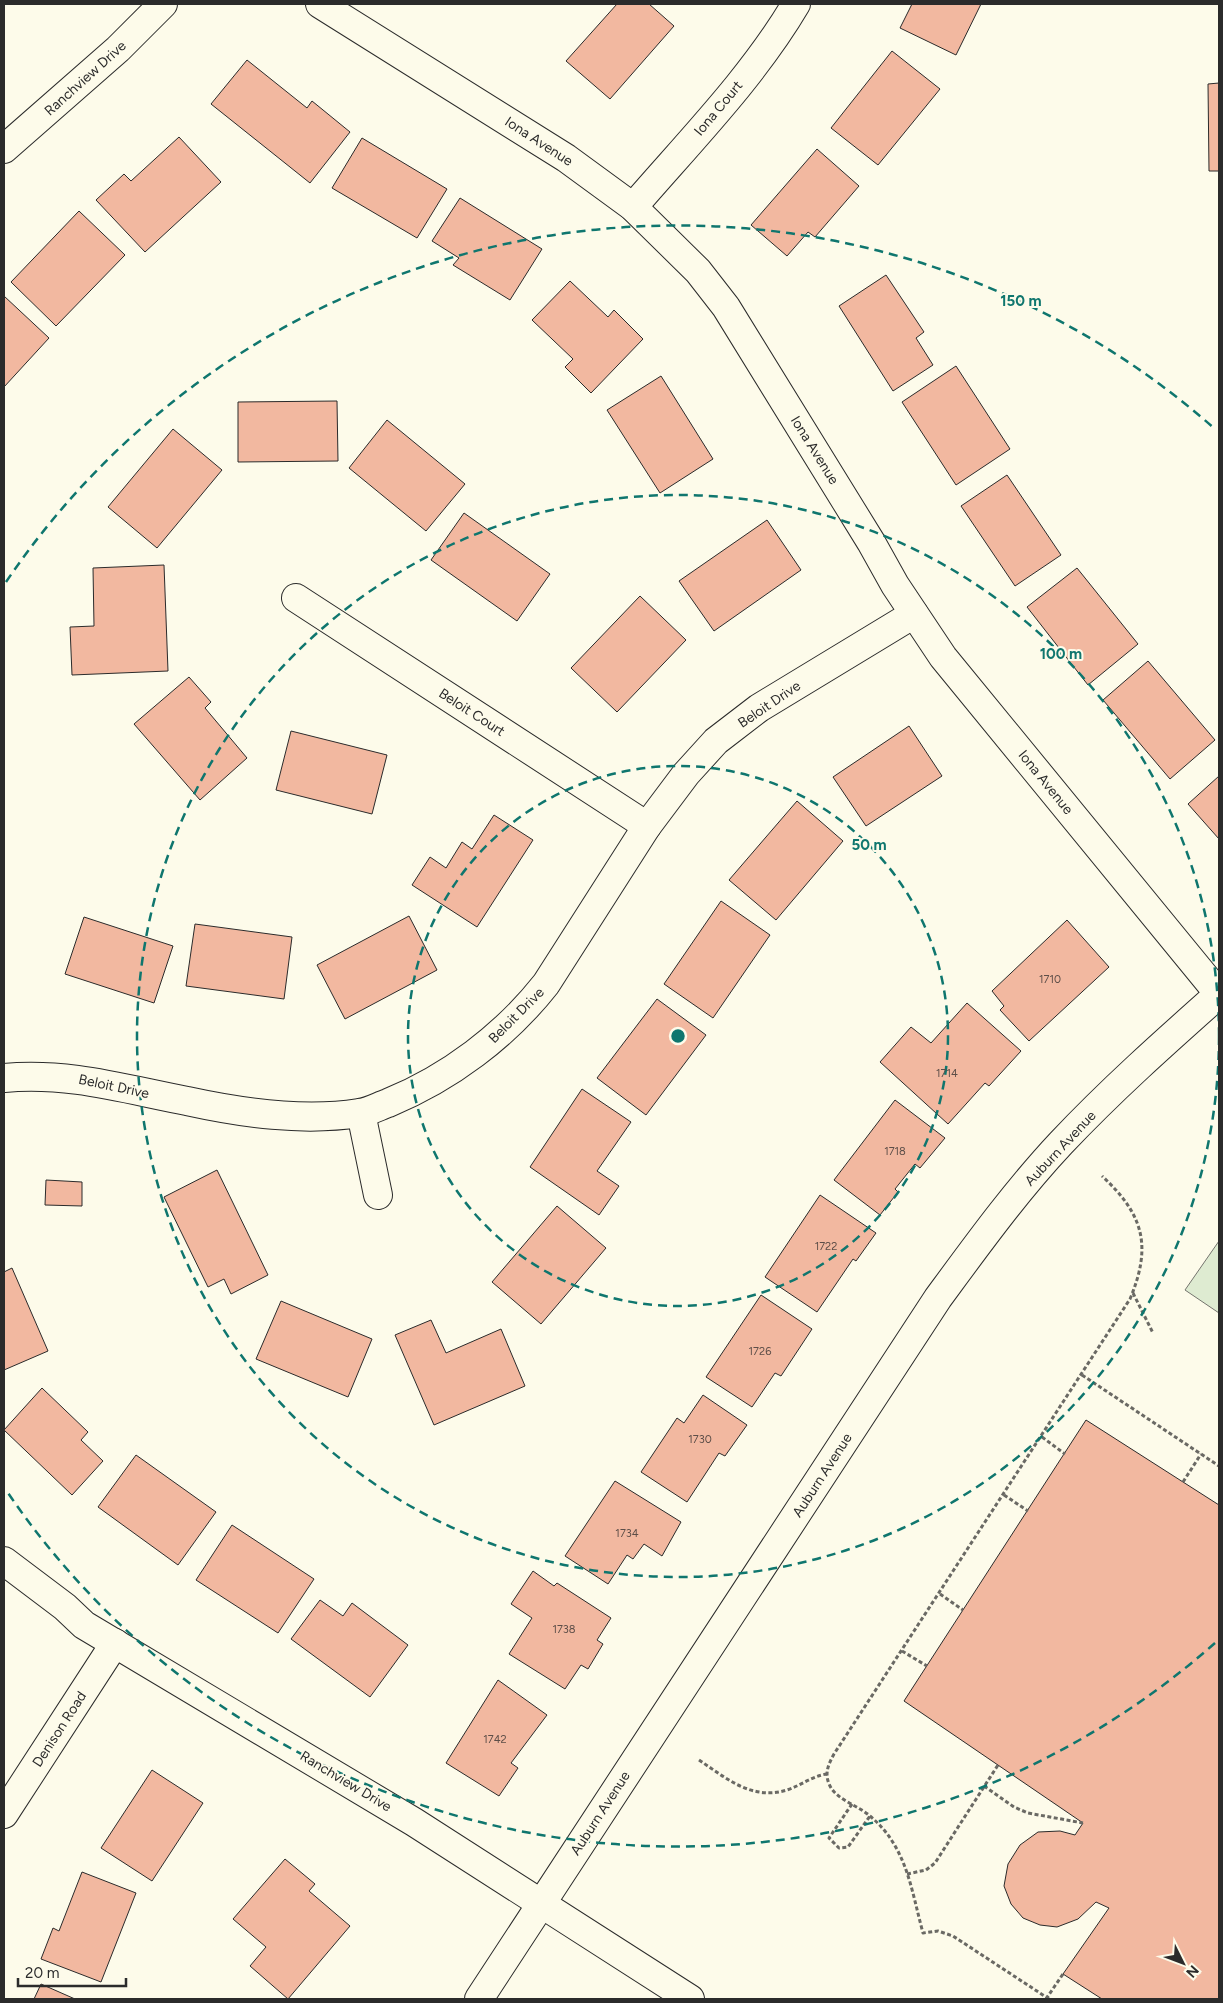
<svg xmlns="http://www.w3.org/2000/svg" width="1223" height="2003" font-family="Figtree,sans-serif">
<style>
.green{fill:#deebd1;stroke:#74746e}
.building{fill:#f2b8a0;stroke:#2b2b2b}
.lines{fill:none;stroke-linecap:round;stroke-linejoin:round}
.street-casing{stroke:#2b2b2b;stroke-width:30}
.path{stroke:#6a6964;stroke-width:3;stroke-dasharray:4 2.5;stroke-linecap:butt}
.street{stroke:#fdfbea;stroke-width:28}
.ring{fill:none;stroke:#0f766e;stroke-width:2.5;stroke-dasharray:9 6}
.labels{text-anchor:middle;stroke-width:4;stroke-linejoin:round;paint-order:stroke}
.number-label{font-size:11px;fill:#5d4e48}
.street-label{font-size:14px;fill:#2b2b2b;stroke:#fdfbea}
.centre{fill:#0f766e;stroke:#fdfbea;stroke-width:2.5}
.ring-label{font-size:15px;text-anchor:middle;font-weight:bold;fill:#0f766e;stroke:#fdfbea;stroke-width:4;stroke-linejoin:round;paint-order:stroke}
</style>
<rect width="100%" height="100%" fill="#fdfbea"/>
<path class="green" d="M1219,1241v72l-34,-23z"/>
<g class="building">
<path d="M617,4h32l25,22 -64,73 -44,-38z"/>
<path d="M912,4h69l-25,51 -56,-27z"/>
<path d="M892,51l48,38 -62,76 -47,-37z"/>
<path d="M247,60l60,48 5,-7 38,31 -40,51 -99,-79z"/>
<path d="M1219,83v88h-10l-1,-87z"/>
<path d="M179,137l42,45 -76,70 -49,-52 28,-26 7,7z"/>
<path d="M362,138l85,51 -30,49 -85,-50z"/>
<path d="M817,149l42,37 -44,51 -7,-5 -21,24 -36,-31z"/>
<path d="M460,198l82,51 -32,51 -57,-35 6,-7 -27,-17z"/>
<path d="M79,211l46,44 -69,71 -45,-44z"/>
<path d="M886,275l38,57 -8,6 17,27 -40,26 -54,-85z"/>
<path d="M570,281l38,36 6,-7 29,29 -52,54 -26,-26 8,-8 -41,-39z"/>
<path d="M4,296l45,42 -45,49z"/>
<path d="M956,366l54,83 -54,36 -54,-83z"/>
<path d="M661,376l52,83 -53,34 -53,-83z"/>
<path d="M337,401l1,60 -100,1v-60z"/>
<path d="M387,420l78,64 -39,47 -77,-63z"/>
<path d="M173,429l49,41 -65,78 -49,-41z"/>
<path d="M1007,475l54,80 -46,31 -54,-80z"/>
<path d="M464,513l86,61 -33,47 -86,-61z"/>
<path d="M767,520l34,50 -87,61 -35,-50z"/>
<path d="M164,565l4,106 -96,4 -2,-48 24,-1 -1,-58z"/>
<path d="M1077,568l61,76 -50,41 -61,-78z"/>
<path d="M640,596l46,44 -69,72 -46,-44z"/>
<path d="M1148,661l67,79 -45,39 -67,-79z"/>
<path d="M189,677l22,25 -6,6 42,50 -47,42 -66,-76z"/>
<path d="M909,726l33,50 -76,50 -33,-49z"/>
<path d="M291,731l96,24 -15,59 -96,-24z"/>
<path d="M1219,776v63l-31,-35z"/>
<path d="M797,801l46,40 -67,79 -47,-40z"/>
<path d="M494,815l39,25 -56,87 -65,-42 18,-28 16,11 16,-26 10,7z"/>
<path d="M721,901l49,34 -57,83 -49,-34z"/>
<path d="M409,916l28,54 -92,49 -28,-54z"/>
<path d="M84,917l89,29 -19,57 -89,-29z"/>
<path d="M1067,920l42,47 -80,74 -29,-31 4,-4 -12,-15z"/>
<path d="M195,924l97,13 -8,62 -98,-13z"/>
<path d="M657,999l49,36 -60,80 -49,-37z"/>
<path d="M967,1003l54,48 -32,35 -4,-3 -37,41 -68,-62 31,-35 20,16z"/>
<path d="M582,1089l49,33 -34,49 22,15 -20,29 -69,-48z"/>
<path d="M895,1100l50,38 -25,30 -5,-4 -20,25 3,3 -18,23 -46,-35z"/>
<path d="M217,1170l51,105 -37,19 -7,-15 -16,8 -44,-90z"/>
<path d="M46,1180l36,2v24l-37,-1z"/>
<path d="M820,1195l56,38 -20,28 -3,-2 -36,53 -52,-35z"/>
<path d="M557,1206l49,42 -65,76 -49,-42z"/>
<path d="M12,1268l36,83 -44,19v-98z"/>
<path d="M761,1295l51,34 -31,47 -6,-3 -23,34 -46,-30z"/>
<path d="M281,1301l91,38 -24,58 -92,-38z"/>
<path d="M431,1320l15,33 55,-24 24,57 -91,39 -39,-90z"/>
<path d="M42,1388l46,44 -7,8 22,21 -31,34 -68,-65z"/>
<path d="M703,1395l44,30 -22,31 -6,-3 -32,49 -46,-30 36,-54 7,5z"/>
<path d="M1086,1420l133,85v494h-117l-39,-25 46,-66 -13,-6 -18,17 -21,8 -17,-2 -17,-7 -12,-14 -7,-18 4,-22 12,-19 18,-13 22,-1 15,4 8,-12 -179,-122z"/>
<path d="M136,1455l80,57 -38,53 -80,-58z"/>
<path d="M615,1481l66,41 -19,34 -18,-12 -11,15 -6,-4 -19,29 -43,-28z"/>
<path d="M232,1525l82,54 -36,54 -82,-53z"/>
<path d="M533,1571l21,15 3,-3 54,35 -14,22 6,4 -15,25 -7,-4 -16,24 -56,-35 23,-36 -21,-14z"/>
<path d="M320,1600l23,16 9,-13 56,42 -38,52 -79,-58z"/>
<path d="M498,1680l49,35 -36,48 7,5 -19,28 -53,-33z"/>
<path d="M152,1770l51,33 -51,78 -51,-33z"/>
<path d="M285,1859l30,25 -6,7 41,35 -62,73 -38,-33 16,-19 -33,-28z"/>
<path d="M82,1872l54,21 -35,89 -60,-23 12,-31 6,3z"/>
<path d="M41,1984l34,15h-41z"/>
</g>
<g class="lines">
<defs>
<g id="street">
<path d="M320,4l246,154 67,49 65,64 28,36 145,235 24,43 48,72 276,337"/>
<path d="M4,149l114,-100 45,-45"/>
<path d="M633,207c56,-65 120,-130 163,-203"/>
<path d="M296,598l351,228"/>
<path d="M4,1078c65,-6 120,11 183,23 55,12 116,21 172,12 10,-1 20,-7 29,-10 61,-25 117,-67 158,-119l101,-158 39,-52 30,-33 43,-33 155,-94"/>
<path d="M361,1113l17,82"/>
<path d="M4,1561l61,46 19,18 330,197 276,177"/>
<path d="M4,1814l111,-171"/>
<path d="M479,1999l459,-701c39,-53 78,-107 123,-155 50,-53 104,-101 158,-149"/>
</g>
</defs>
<use href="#street" class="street-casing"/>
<g class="path">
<path d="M1133,1293l20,40"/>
<path d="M1082,1375l137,91"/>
<path d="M1042,1437l23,17"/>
<path d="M1183,1482l18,-28"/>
<path d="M1004,1495l24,16"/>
<path d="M940,1594l23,16"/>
<path d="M902,1651l25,15"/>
<path d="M699,1760c27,18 53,41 88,30 15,-5 25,-14 40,-16"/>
<path d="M984,1786l30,21 14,6 55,10"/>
<path d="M852,1804l-23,34 10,10 9,-1 22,-31"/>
<path d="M907,1874l19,-4 9,-7 63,-98"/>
<path d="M1046,1999l17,-25"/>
<path d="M1049,1999l-96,-63 -15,-5 -15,2c-12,-44 -16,-86 -53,-117 -11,-10 -33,-16 -40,-30 -6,-12 -2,-21 4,-32l296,-455c22,-53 14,-84 -28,-123"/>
</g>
<use href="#street" class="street"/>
</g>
<g class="ring">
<circle cx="678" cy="1036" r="270"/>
<circle cx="678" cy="1036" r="541"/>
<path d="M1215 1643A811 811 0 0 1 6 1490M6 582A811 811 0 0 1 1215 429"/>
</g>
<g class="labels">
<g class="number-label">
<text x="1050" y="983">1710</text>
<text x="947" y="1077">1714</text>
<text x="895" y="1155">1718</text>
<text x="826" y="1250">1722</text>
<text x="760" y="1355">1726</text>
<text x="700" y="1443">1730</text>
<text x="627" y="1537">1734</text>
<text x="564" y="1633">1738</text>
<text x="495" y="1743">1742</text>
</g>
<g class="street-label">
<text transform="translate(85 78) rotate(-42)" y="5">Ranchview Drive</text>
<text transform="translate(718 108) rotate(-50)" y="5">Iona Court</text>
<text transform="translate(539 141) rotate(33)" y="5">Iona Avenue</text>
<text transform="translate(815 450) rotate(58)" y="5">Iona Avenue</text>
<text transform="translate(769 704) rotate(-34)" y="5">Beloit Drive</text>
<text transform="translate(472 712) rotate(33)" y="5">Beloit Court</text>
<text transform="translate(1046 782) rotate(51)" y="5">Iona Avenue</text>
<text transform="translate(516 1015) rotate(-45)" y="5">Beloit Drive</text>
<text transform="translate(114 1086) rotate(12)" y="5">Beloit Drive</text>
<text transform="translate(1060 1148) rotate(-47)" y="5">Auburn Avenue</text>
<text transform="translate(822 1475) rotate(-57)" y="5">Auburn Avenue</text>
<text transform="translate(59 1729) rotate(-57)" y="5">Denison Road</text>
<text transform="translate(346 1781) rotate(31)" y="5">Ranchview Drive</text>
<text transform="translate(600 1813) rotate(-57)" y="5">Auburn Avenue</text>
</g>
</g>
<circle cx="678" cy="1036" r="8" class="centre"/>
<g class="ring-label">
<text x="1021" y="306">150 m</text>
<text x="1061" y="659">100 m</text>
<text x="869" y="850">50 m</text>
</g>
<rect width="1223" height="2003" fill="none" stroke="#2b2b2b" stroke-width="10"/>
<g transform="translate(1183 1963) rotate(132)" stroke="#fdfbea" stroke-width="4" paint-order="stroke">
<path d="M0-4L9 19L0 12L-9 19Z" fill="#2b2b2b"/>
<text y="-8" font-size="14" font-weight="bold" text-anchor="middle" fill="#2b2b2b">N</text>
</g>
<path d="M18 1978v8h108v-8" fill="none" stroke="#2b2b2b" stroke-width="2.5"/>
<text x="25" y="1978" font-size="15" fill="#2b2b2b" stroke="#fdfbea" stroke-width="4" paint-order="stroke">20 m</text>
</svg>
